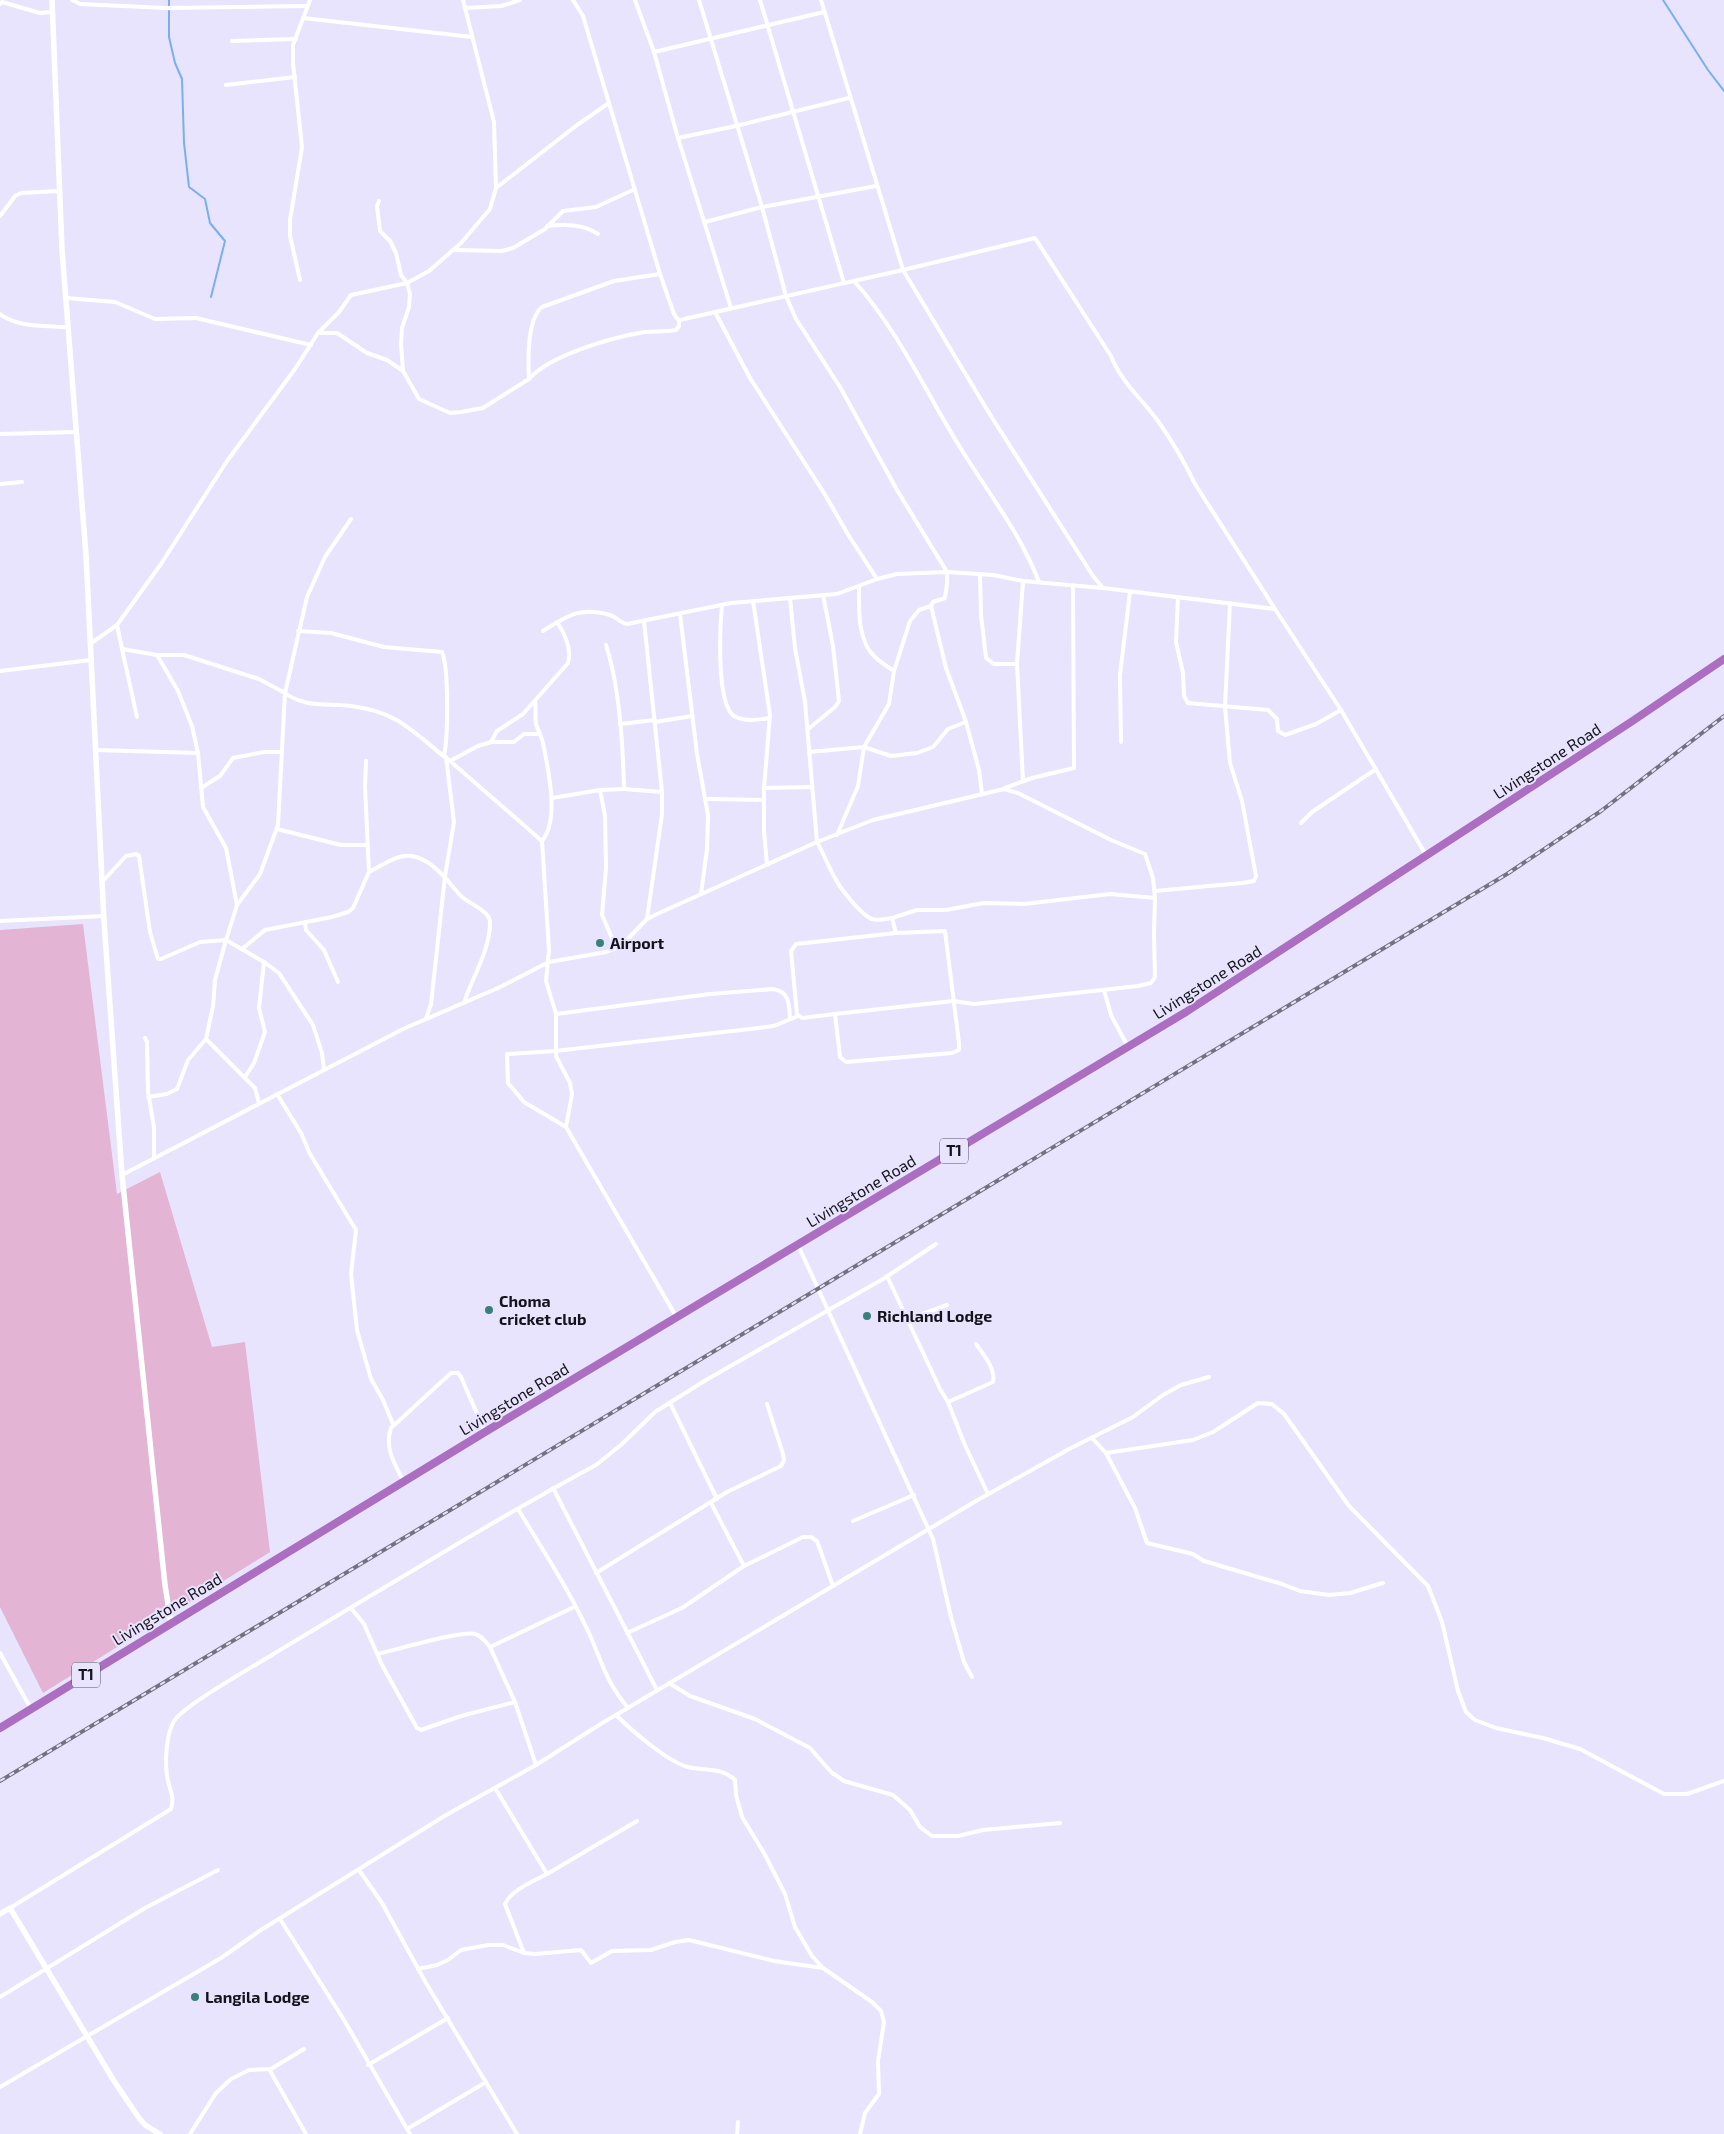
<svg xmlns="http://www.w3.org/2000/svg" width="1724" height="2134" font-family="'Exo 2',sans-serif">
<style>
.green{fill:#e3b4d3}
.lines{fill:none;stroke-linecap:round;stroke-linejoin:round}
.stream{stroke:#7aafeb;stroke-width:2}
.street{stroke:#fff;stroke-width:4}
.secondary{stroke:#fff;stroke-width:5.5}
.highway{stroke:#ac6ec0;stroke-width:8}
.rail-casing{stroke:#747181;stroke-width:4}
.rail{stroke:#e9e4fd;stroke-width:2;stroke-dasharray:5.5;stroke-linecap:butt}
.poi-dot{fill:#388079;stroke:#e9e4fd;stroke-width:2}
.labels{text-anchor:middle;stroke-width:4;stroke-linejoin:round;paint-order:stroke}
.shield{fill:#e9e4fd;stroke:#54515f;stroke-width:1}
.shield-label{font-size:15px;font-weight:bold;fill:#14121b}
.street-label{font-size:16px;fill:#14121b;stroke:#e9e4fd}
.poi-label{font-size:16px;font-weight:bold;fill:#14121b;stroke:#e9e4fd;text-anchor:start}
</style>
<rect width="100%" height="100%" fill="#e9e4fd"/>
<path class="green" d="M83,924l34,270 43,-22 52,175 33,-5 25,210 -227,141 -43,-86v-677z"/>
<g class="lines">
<g class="stream">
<path d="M1663,0l45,70 16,21"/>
<path d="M169,7v-7"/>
<path d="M169,11v26l6,26 7,16 2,64 5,44 16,12 5,24 15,18 -14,56"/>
</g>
<g class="street">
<path d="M72,0l8,4 85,4 142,-2"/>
<path d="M573,0l10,16 77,258 14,40 5,7"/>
<path d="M635,0l19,52 24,86 53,170"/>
<path d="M699,0l63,207 24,89 10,23 44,68 57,103 50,82v11l-2,15 -12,4 -2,4 -12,4 -9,11 -16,50 -5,33 -25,43 27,9 26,-3 16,-6 15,-18 18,-7"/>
<path d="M760,0l84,283"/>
<path d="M821,0l82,270 86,143 104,163 10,12"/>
<path d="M0,4l2,-2 38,11 13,-1"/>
<path d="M465,8l36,-2 19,-6"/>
<path d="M303,18l169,19"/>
<path d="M232,41l64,-2"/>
<path d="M654,52l170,-40"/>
<path d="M226,85l69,-8"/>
<path d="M678,138l58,-12 113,-28"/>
<path d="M496,188l81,-63 32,-22"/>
<path d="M379,201l-2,5 3,25 10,10 6,12 5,22 6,8 3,11 -1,13 -7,21 -1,16 2,27 16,28 31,14 11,-1 22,-4 46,-29c-1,-18 -2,-60 13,-72l72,-26 46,-7"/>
<path d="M0,216l15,-20 6,-3 38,-2"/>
<path d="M705,222l57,-15 114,-21"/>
<path d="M547,226c18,-2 36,-2 51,8"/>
<path d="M455,250l47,1 11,-3 32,-19 18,-18 33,-4 39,-18"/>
<path d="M300,280l-10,-44v-16l12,-73 -9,-84v-18l17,-45"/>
<path d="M854,281c43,48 71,109 104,163 28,46 62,88 81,138"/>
<path d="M66,298l49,4 40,17 41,-1 115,27"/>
<path d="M0,314c19,14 46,12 68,13"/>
<path d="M319,333h18l30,20 20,7 16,11"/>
<path d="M529,379c21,-24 84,-42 116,-47 10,-1 20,0 31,-2l3,-4v-5l5,-2 219,-49 132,-32 76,118c10,26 31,43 47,65 12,17 28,44 37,63l80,125"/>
<path d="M0,434l76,-2"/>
<path d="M0,484l22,-2"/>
<path d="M980,574l1,41 5,43 8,6h23"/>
<path d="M877,579l20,-5 50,-2 46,3 30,6 80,7 172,21 66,101 85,145"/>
<path d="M1023,581l-6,83 6,117"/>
<path d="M859,587c0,21 -2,54 16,70 5,5 13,10 19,14"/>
<path d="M1178,597l-2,45 7,31 1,23 4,7 80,7 9,9 1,12 7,4 31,-11 25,-14"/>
<path d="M790,598l5,50 10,54 12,140c7,12 11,24 18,36 5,10 26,37 37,41 6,2 13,0 20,-1l4,15"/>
<path d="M753,601l17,114 -6,73v43l3,34"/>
<path d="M722,605c-2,21 -6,99 12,111 11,6 24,4 35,2"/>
<path d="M931,606l15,62 20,54 13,48 3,24"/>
<path d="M680,614l17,140 11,61 -1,34 -6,45"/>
<path d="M644,621l18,171"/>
<path d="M557,622c8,12 15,27 11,41l-45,51 -26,17 -6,11 -13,4 -28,15 92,80 7,109 -3,31 10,33v42l14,27 2,11 -6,33"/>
<path d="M117,625l5,24 35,6h27l75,24 26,14 22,-96 18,-40 26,-38"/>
<path d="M298,631l33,2 53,14 58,5c7,16 6,86 2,104"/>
<path d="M543,631c24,-15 37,-25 67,-16 7,2 10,8 17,9l104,-21 106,-9 40,-15 -28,-43 -25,-43 -74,-115 -35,-66"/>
<path d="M90,644l27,-19 44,-61 66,-103 68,-92 23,-36 21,-21 12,-17 56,-12 22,-12 32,-28 29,-34 6,-21 -2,-66 -31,-122"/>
<path d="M122,649l15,68"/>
<path d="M157,655l21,36 14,35 6,27 5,54 23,41 11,57 23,-31 18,-49 7,-132c20,15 43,10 66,13 40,5 55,19 84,43 5,5 10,8 15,12"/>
<path d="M0,671l91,-11"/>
<path d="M535,701c1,7 0,16 1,23 2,6 5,12 7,19 5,26 17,76 -1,98"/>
<path d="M655,722l37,-6"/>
<path d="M620,724l35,-4"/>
<path d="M807,730l28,-23 4,-6 -6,-55 -10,-51"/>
<path d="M491,742h23l10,-8h16"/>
<path d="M1121,742l-1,-67 10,-83"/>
<path d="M96,750l102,3"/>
<path d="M809,752l55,-5 -6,39 -21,49"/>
<path d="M201,788l19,-12 13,-18 31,-6h16"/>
<path d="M764,788l48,-1"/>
<path d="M1005,788l27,-10 42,-10 -1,-182"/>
<path d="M624,789l38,3v22l-15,105"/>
<path d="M600,790l5,26 1,52 -4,47 10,23 2,11"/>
<path d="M552,798l48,-8 24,-1c-1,-45 -4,-101 -18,-144"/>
<path d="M707,799l57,1"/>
<path d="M1301,823l11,-11 64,-43"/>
<path d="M277,829l64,16h26"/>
<path d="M369,872c12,-6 28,-18 42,-16 22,3 36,25 50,40 8,8 30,15 29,27 0,27 -18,55 -26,80"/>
<path d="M102,882l24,-26 10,-2 3,2 11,76 8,27h3l39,-17 26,-2 -11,40 -2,26 -7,33 49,49 4,15"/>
<path d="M1155,891l87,-8 12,-2 2,-5 -14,-75 -12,-38 -5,-56 5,-104"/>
<path d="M237,905l-11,35 38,22 15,11 34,52 9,28 2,17"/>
<path d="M0,921l104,-5"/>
<path d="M305,922l1,8 18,20 14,32"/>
<path d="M242,949l23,-19 67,-13 16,-5 5,-4 16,-36 -4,-85 1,-26"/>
<path d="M1104,990l7,25 17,32"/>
<path d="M556,1014l154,-20 63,-5c17,3 16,15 17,30"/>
<path d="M835,1014l-33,4 -5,-4 -6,-63 5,-7 100,-11 49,-2 14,112v7l-7,3 -106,9 -6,-5 -5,-43 118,-13 21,3 164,-18 13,-3 4,-6 -1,-43 1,-36 -45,-4 -86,10 -40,-1 -38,7h-29l-25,8"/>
<path d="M426,1019l5,-15 14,-128 9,-54 -8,-65"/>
<path d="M145,1038l2,4 1,50 6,35v31"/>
<path d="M245,1077l9,-14 11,-31 -6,-24 5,-46"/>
<path d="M277,1094l24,39 9,21 46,76 -5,44 6,56 14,49 12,21 10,24"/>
<path d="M148,1097l19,-3 10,-5 11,-29 18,-21"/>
<path d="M122,1175l281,-146 95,-41 51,-26 57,-10 15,-6 26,-27 10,-5 160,-72 56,-22 131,-31 14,4 93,47 34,14 8,24 2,20"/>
<path d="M798,1245l135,294 18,78 13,45 8,15"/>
<path d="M887,1276l53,113 8,13 16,41 24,51"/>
<path d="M677,1318l-111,-191 -42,-25 -16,-19 -1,-29 48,-3 195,-22 24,-3 24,-10"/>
<path d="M909,1319l38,-14"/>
<path d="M948,1402l45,-20c3,-13 -10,-28 -17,-38"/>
<path d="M670,1403l47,96"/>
<path d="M1092,1438l14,15 29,55 12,35 46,11 11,7 78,23 18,7 29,4 21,-2 33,-10"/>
<path d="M1106,1453l87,-13 20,-8 45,-29 14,1 12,10 65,92 79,80 14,36 16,69 8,21 9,8 21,8 47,10 37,11 84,45h23l37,-13"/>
<path d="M404,1482c-9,-17 -20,-34 -13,-54l60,-55h7l3,4 24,55"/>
<path d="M553,1488l104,202"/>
<path d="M711,1503l33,63"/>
<path d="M518,1509c25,41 51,81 71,124 13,29 17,49 39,75"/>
<path d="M853,1521l61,-26"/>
<path d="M596,1573l131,-81 54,-26 3,-6 -1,-6 -16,-50"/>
<path d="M351,1608l13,16 18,41 35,63 4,2 40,-14 54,-14"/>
<path d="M627,1633l55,-25 62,-42 59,-29h8l6,4 16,45"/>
<path d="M0,1653l31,56"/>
<path d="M378,1654c17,-4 84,-24 97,-20 7,2 10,7 15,13"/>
<path d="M669,1683l21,13 65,23 55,29 21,24 13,9 49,14 17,15 10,17 12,9h26l25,-6 77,-7"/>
<path d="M616,1715c15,15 52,47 72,52 17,4 34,0 47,13l1,15 6,22 22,36 21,41 10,33 17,29 11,12 49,34 9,9 3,11 -6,39 1,33 -14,19 -5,21"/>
<path d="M536,1765l-21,-63 -25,-55 84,-40"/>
<path d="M495,1788l52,86 90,-53"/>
<path d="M359,1870l23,33 44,80 91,151"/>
<path d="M10,1908l161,-99c4,-13 -2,-20 -4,-33 -2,-16 -1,-41 7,-55 10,-16 82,-56 101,-68 106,-63 212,-129 321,-188l26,-21 33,-32 51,-32 177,-101 53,-35"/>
<path d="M280,1919l64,101 66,114"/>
<path d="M524,1953l-19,-49c6,-14 29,-23 42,-30"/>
<path d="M418,1969l19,-4 11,-5 13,-10 27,-5h15l21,8 11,1 46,-4 10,13 21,-12 39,-1 24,-8 14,-2 85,21 49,7"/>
<path d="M0,1997l145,-89 73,-38"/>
<path d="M368,2065l80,-47"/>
<path d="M269,2069l37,65"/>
<path d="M0,2087l221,-129 40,-28 185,-115 90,-50 63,-40 377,-224 95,-53 62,-31 30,-22 18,-10 28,-8"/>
<path d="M407,2129l79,-47"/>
<path d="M190,2134l26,-41 15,-14 18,-9 22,-1 33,-20"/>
<path d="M737,2134l1,-12"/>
</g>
<g class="secondary">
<path d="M52,0l10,250 24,305 18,366 18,254 43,410 6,38"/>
<path d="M0,1914l10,-6 104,173 25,37 6,7 15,9"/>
</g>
<path class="highway" d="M0,1728l485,-296 701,-420 445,-290 93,-63"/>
<defs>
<path id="rail" d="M0,1781l1507,-907 94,-63 123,-95"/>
</defs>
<use href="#rail" class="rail-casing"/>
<use href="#rail" class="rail"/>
</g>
<g class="poi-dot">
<circle cx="600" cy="943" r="5"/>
<circle cx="489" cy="1310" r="5"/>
<circle cx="867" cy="1316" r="5"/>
<circle cx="195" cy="1997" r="5"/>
</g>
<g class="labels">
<g class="shield">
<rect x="940" y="1138.5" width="28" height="25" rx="4"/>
<rect x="72" y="1662.5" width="28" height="25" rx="4"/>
</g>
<g class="shield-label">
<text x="954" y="1156">T1</text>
<text x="86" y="1680">T1</text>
</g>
<g class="street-label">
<text transform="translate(1547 761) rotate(-33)" y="6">Livingstone Road</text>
<text transform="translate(1207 982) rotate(-32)" y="6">Livingstone Road</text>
<text transform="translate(861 1191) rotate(-31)" y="6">Livingstone Road</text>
<text transform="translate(514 1399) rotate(-31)" y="6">Livingstone Road</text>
<text transform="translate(167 1609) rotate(-31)" y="6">Livingstone Road</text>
</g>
<g class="poi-label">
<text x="610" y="949">Airport</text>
<text x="499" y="1307">Choma<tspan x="499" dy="18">cricket club</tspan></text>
<text x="877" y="1322">Richland Lodge</text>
<text x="205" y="2003">Langila Lodge</text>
</g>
</g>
</svg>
